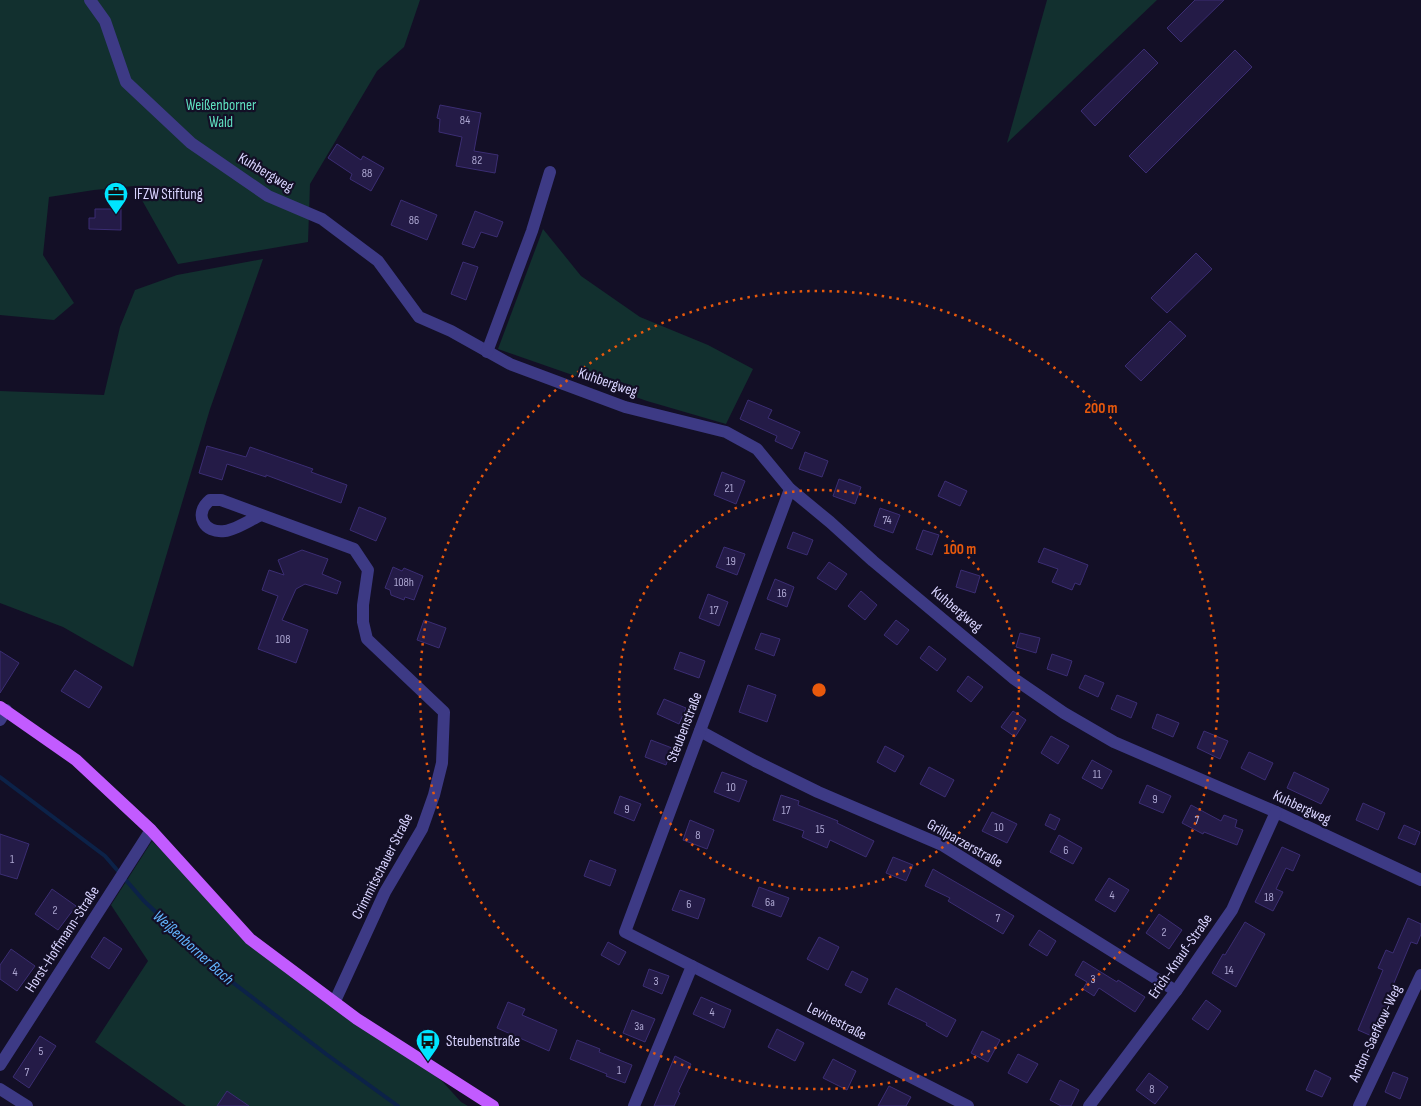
<svg xmlns="http://www.w3.org/2000/svg" width="1421" height="1106" font-family="'Sofia Sans Condensed',sans-serif">
<style>
.green{fill:#12302f}
.lines{fill:none;stroke-linecap:round;stroke-linejoin:round}
.stream{stroke:#0c2248;stroke-width:4}
.building{fill:#241b47;stroke:#3b2d73}
.minor{stroke:#3d3a85;stroke-width:12}
.major{stroke:#c25bff;stroke-width:12}
.ring{fill:none;stroke:#e8590c;stroke-width:2.5;stroke-dasharray:2.5 5}
.labels{text-anchor:middle;stroke-width:4.5;stroke-linejoin:round;paint-order:stroke}
.number-label{font-size:12px;fill:#aca6d1}
.park-label{font-size:15px;fill:#5fe0c0;stroke:#130f26}
.street-label{font-size:15px;fill:#d9d4ff;stroke:#130f26}
.poi-label{font-size:15px;fill:#d9d4ff;stroke:#130f26;text-anchor:start}
.water-label{font-size:16px;font-style:italic;fill:#62b6ff;stroke:#130f26}
.centre{fill:#e8590c;stroke:#130f26;stroke-width:2.5}
.ring-label{font-size:15px;text-anchor:middle;font-weight:bold;fill:#e8590c;stroke:#130f26;stroke-width:4.5;stroke-linejoin:round;paint-order:stroke}
</style>
<rect width="100%" height="100%" fill="#130f26"/>
<g class="green">
<path d="M0,0h420l-16,47 -27,24 -67,113 -2,58 -130,22 -44,-78 -40,4 -45,7 -6,58 31,48 -20,17 -54,-5z"/>
<path d="M1047,0h110l-150,143z"/>
<path d="M543,229l38,47 59,41 68,28 45,24 -27,55 -79,-23 -149,-52z"/>
<path d="M263,259l-53,150 -77,258 -70,-40 -63,-24v-212l104,4 16,-68 15,-37 42,-15z"/>
<path d="M152,841l99,98 191,142 19,21 7,4h-282l-91,-64 53,-81 -37,-56z"/>
</g>
<g class="lines">
<path class="stream" d="M0,777l105,79 39,45 79,74 103,79 72,52"/>
</g>
<g class="building">
<path d="M1195,0h29l-43,42 -14,-14z"/>
<path d="M1144,49l14,14 -63,63 -14,-15z"/>
<path d="M1235,50l17,17 -106,106 -17,-17z"/>
<path d="M440,105l41,8 -7,38 24,4 -3,18 -39,-7 6,-29 -23,-5 1,-13 -3,-1z"/>
<path d="M337,144l24,16 2,-4 21,12 -13,23 -21,-12 2,-5 -24,-16z"/>
<path d="M401,200l36,15 -10,25 -36,-15z"/>
<path d="M95,209h26v21l-32,-1v-11h6z"/>
<path d="M475,211l28,11 -6,15 -16,-5 -7,16 -12,-4z"/>
<path d="M1196,253l16,16 -45,44 -16,-15z"/>
<path d="M463,262l15,5 -12,33 -15,-6z"/>
<path d="M1170,321l16,15 -45,45 -16,-15z"/>
<path d="M748,400l24,10 -4,8 32,14 -8,17 -17,-8 2,-5 -37,-17z"/>
<path d="M207,446l39,11 4,-10 63,22 -2,3 36,13 -6,18 -75,-28v2l-39,-13 -5,16 -23,-7z"/>
<path d="M805,452l23,9 -6,16 -23,-8z"/>
<path d="M722,472l23,9 -9,23 -22,-9z"/>
<path d="M839,479l22,8 -6,17 -22,-8z"/>
<path d="M945,481l22,10 -7,15 -22,-10z"/>
<path d="M359,507l27,11 -10,23 -26,-11z"/>
<path d="M880,508l20,7 -7,18 -19,-7z"/>
<path d="M923,530l16,5 -7,20 -16,-6z"/>
<path d="M793,532l20,8 -6,15 -20,-7z"/>
<path d="M724,547l21,7 -8,21 -21,-8z"/>
<path d="M1044,548l44,17 -8,20 -5,-2 -3,7 -20,-8 6,-13 -20,-7z"/>
<path d="M302,550l26,9 -6,15 19,8 -4,12 -32,-10 -9,5 -14,31 26,10 -12,33 -38,-14 20,-53 -16,-6 7,-20 15,5 -6,-15z"/>
<path d="M829,562l18,12 -11,16 -19,-12z"/>
<path d="M393,567l9,4 2,-3 19,8 -9,24 -9,-3 -1,3 -13,-5 -1,-5 -5,-2z"/>
<path d="M961,570l19,6 -5,17 -19,-6z"/>
<path d="M775,579l19,8 -7,20 -20,-8z"/>
<path d="M861,591l16,14 -12,15 -17,-14z"/>
<path d="M708,594l20,8 -9,24 -20,-8z"/>
<path d="M424,620l22,8 -7,20 -22,-8z"/>
<path d="M896,620l13,10 -12,15 -13,-10z"/>
<path d="M761,633l19,6 -6,17 -19,-7z"/>
<path d="M1020,633l20,5 -4,15 -20,-6z"/>
<path d="M929,646l17,13 -9,12 -17,-13z"/>
<path d="M0,651l19,12 -19,30z"/>
<path d="M680,652l25,9 -6,17 -25,-9z"/>
<path d="M1052,654l20,7 -5,15 -20,-7z"/>
<path d="M75,670l27,17 -13,21 -28,-17z"/>
<path d="M1085,675l19,8 -6,14 -19,-9z"/>
<path d="M968,676l15,11 -12,15 -14,-11z"/>
<path d="M748,685l28,10 -9,27 -28,-10z"/>
<path d="M1117,695l20,8 -6,15 -20,-9z"/>
<path d="M664,699l22,9 -7,16 -22,-10z"/>
<path d="M1013,711l13,9 -11,17 -14,-10z"/>
<path d="M1157,714l22,9 -6,14 -21,-9z"/>
<path d="M1204,731l24,10 -8,18 -23,-11z"/>
<path d="M1051,736l18,10 -11,18 -17,-11z"/>
<path d="M651,740l21,8 -6,17 -21,-8z"/>
<path d="M885,746l19,10 -9,16 -18,-10z"/>
<path d="M1249,752l24,11 -8,17 -24,-12z"/>
<path d="M1092,760l20,11 -10,18 -20,-11z"/>
<path d="M929,767l25,13 -9,17 -25,-13z"/>
<path d="M722,772l25,9 -8,21 -25,-10z"/>
<path d="M1294,772l35,17 -8,15 -34,-16z"/>
<path d="M1147,785l24,11 -8,17 -24,-10z"/>
<path d="M781,795l18,6 -1,4 40,16 -1,2 37,18 -8,16 -36,-17 -3,8 -25,-11 2,-6 -31,-11z"/>
<path d="M620,796l21,8 -7,17 -20,-8z"/>
<path d="M1363,803l22,10 -7,17 -22,-10z"/>
<path d="M1191,805l30,16 3,-6 13,5 -2,7 8,3 -6,15 -33,-13 -1,2 -21,-11z"/>
<path d="M992,812l25,12 -10,19 -25,-12z"/>
<path d="M1050,814l10,5 -5,11 -10,-5z"/>
<path d="M690,820l24,10 -7,19 -24,-9z"/>
<path d="M1404,825l16,7 -5,13 -17,-7z"/>
<path d="M0,834l29,10 -12,35 -17,-5z"/>
<path d="M1059,835l23,13 -9,16 -23,-12z"/>
<path d="M1282,847l18,8 -7,16 -7,-3 -10,21 7,3 -10,19 -18,-9z"/>
<path d="M893,857l20,8 -7,16 -20,-8z"/>
<path d="M590,860l26,10 -6,16 -26,-10z"/>
<path d="M933,869l81,47 -11,18 -55,-33 2,-3 -25,-12z"/>
<path d="M1109,878l20,12 -14,22 -20,-12z"/>
<path d="M759,887l30,11 -8,19 -29,-11z"/>
<path d="M52,889l24,17 -18,24 -23,-16z"/>
<path d="M680,890l25,9 -7,20 -26,-9z"/>
<path d="M1159,914l23,16 -13,19 -23,-16z"/>
<path d="M1408,918l13,6v10l-4,10 -6,-2 -20,48 2,1 -19,46 -16,-7 25,-60 -5,-2 8,-18 7,3z"/>
<path d="M1245,922l20,12 -29,53 -24,-14 11,-19 2,1z"/>
<path d="M1039,930l17,11 -9,15 -18,-11z"/>
<path d="M104,937l18,12 -13,20 -18,-12z"/>
<path d="M819,937l20,10 -11,23 -21,-11z"/>
<path d="M608,942l18,10 -7,13 -18,-10z"/>
<path d="M11,949l24,17 -18,25 -17,-12v-14z"/>
<path d="M1083,961l34,21 1,-2 27,17 -10,15 -36,-24 -5,8 -11,-7 4,-7 -12,-7z"/>
<path d="M649,969l20,7 -7,18 -19,-8z"/>
<path d="M852,971l16,8 -7,14 -16,-8z"/>
<path d="M896,988l60,32 -9,17 -21,-12 1,-2 -39,-19z"/>
<path d="M701,997l30,13 -7,18 -31,-14z"/>
<path d="M1206,1000l15,11 -13,19 -16,-11z"/>
<path d="M508,1002l17,7 -3,6 35,15 -8,21 -52,-23z"/>
<path d="M632,1010l23,9 -10,23 -22,-9z"/>
<path d="M777,1029l27,14 -9,18 -27,-14z"/>
<path d="M982,1031l18,9 -12,22 -17,-9z"/>
<path d="M40,1036l16,10 -27,42 -16,-11z"/>
<path d="M577,1040l23,9 -1,3 33,13 -7,18 -19,-7 1,-2 -37,-15z"/>
<path d="M1018,1054l20,10 -11,19 -19,-10z"/>
<path d="M675,1056l16,8 -13,28 2,1 -6,13h-20z"/>
<path d="M833,1059l23,12 -9,19 -24,-12z"/>
<path d="M1315,1070l16,8 -9,19 -16,-7z"/>
<path d="M1393,1072l15,6 -8,21 -15,-7z"/>
<path d="M1149,1073l19,14 -13,17 -19,-14z"/>
<path d="M1060,1080l19,10 -8,16h-10l-11,-6z"/>
<path d="M889,1086l22,11 -5,9h-28z"/>
<path d="M227,1091l22,15h-32z"/>
</g>
<g class="lines">
<g class="minor">
<path d="M90,0l15,21 21,61 65,61 77,53 54,23 56,42 41,56 32,14 59,33 115,43 101,25 31,17 33,40 40,33 43,39 140,117 51,35 50,29 162,70 145,68"/>
<path d="M487,352l45,-121 18,-59"/>
<path d="M261,515c-9,4 -26,15 -36,16 -21,3 -32,-17 -15,-31h11l133,49 14,21 -5,35v17l4,17 77,73 -2,51 -8,32 -12,34 -37,63 -50,109"/>
<path d="M0,720l6,-10"/>
<path d="M700,731l55,30 63,31 124,53 234,146"/>
<path d="M692,966l276,140"/>
<path d="M0,1065l151,-235"/>
<path d="M0,1089l27,17"/>
<path d="M634,1106l58,-140 -67,-34 165,-443"/>
<path d="M1089,1106l87,-115 56,-81 44,-98"/>
<path d="M1359,1106l62,-131"/>
</g>
<path class="major" d="M0,707l76,53 75,70 99,109 107,80 136,87"/>
</g>
<g class="ring">
<circle cx="819" cy="690" r="200"/>
<circle cx="819" cy="690" r="399"/>
</g>
<defs>
<symbol id="office-pin" viewBox="-11 -11 22 30"><path d="M0 17L-7.5 6A9.5 9.5 0 1 1 7.5 6Z" fill="#00e5ff" stroke="#130f26"/><path d="M-6-3h4V-5.5h4V-3h4V5H-6ZM-1-4.5V-3h2v-1.5ZM-6 0V1H6V0Z" fill="#111"/></symbol>
<symbol id="bus-pin" viewBox="-11 -11 22 30"><path d="M0 17L-7.5 6A9.5 9.5 0 1 1 7.5 6Z" fill="#00e5ff" stroke="#130f26"/><path d="M-5-6H5V4H4V6H2V4H-2V6H-4V4H-5ZM-3.5-4V0h7V-4ZM-3.5 1.2v1.5H-2V1.2ZM2 1.2v1.5H3.5V1.2Z" fill="#111"/></symbol>
</defs>
<g fill-rule="evenodd">
<use href="#office-pin" x="102" y="180" width="28" height="38"/>
<use href="#bus-pin" x="414" y="1027" width="28" height="38"/>
</g>
<g class="labels">
<g class="number-label">
<text x="465" y="124">84</text>
<text x="477" y="164">82</text>
<text x="367" y="177">88</text>
<text x="414" y="224">86</text>
<text x="729" y="492">21</text>
<text x="887" y="524">74</text>
<text x="731" y="565">19</text>
<text x="404" y="586">108h</text>
<text x="782" y="597">16</text>
<text x="714" y="614">17</text>
<text x="283" y="643">108</text>
<text x="1097" y="778">11</text>
<text x="731" y="791">10</text>
<text x="1155" y="803">9</text>
<text x="627" y="813">9</text>
<text x="786" y="814">17</text>
<text x="1197" y="824">7</text>
<text x="999" y="831">10</text>
<text x="820" y="833">15</text>
<text x="698" y="839">8</text>
<text x="1066" y="854">6</text>
<text x="12" y="863">1</text>
<text x="1112" y="899">4</text>
<text x="1269" y="901">18</text>
<text x="770" y="906">6a</text>
<text x="689" y="908">6</text>
<text x="55" y="914">2</text>
<text x="998" y="922">7</text>
<text x="1164" y="936">2</text>
<text x="1229" y="974">14</text>
<text x="15" y="976">4</text>
<text x="1093" y="983">3</text>
<text x="656" y="985">3</text>
<text x="712" y="1016">4</text>
<text x="639" y="1030">3a</text>
<text x="41" y="1055">5</text>
<text x="619" y="1074">1</text>
<text x="27" y="1076">7</text>
<text x="1152" y="1093">8</text>
</g>
<g class="park-label">
<text x="221" y="110">Weißenborner<tspan x="221" dy="17">Wald</tspan></text>
</g>
<g class="street-label">
<text transform="translate(266 172) rotate(31)" y="5">Kuhbergweg</text>
<text transform="translate(608 382) rotate(19)" y="5">Kuhbergweg</text>
<text transform="translate(957 609) rotate(40)" y="5">Kuhbergweg</text>
<text transform="translate(684 727) rotate(-69)" y="5">Steubenstraße</text>
<text transform="translate(1302 807) rotate(25)" y="5">Kuhbergweg</text>
<text transform="translate(965 843) rotate(29)" y="5">Grillparzerstraße</text>
<text transform="translate(382 866) rotate(-63)" y="5">Crimmitschauer Straße</text>
<text transform="translate(62 939) rotate(-57)" y="5">Horst-Hoffmann-Straße</text>
<text transform="translate(1180 956) rotate(-55)" y="5">Erich-Knauf-Straße</text>
<text transform="translate(837 1021) rotate(27)" y="5">Levinestraße</text>
<text transform="translate(1375 1033) rotate(-65)" y="5">Anton-Saefkow-Weg</text>
</g>
<g class="poi-label">
<text x="134" y="199">IFZW Stiftung</text>
<text x="446" y="1046">Steubenstraße</text>
</g>
<g class="water-label">
<text transform="translate(194 947) rotate(42)" y="6">Weißenborner Bach</text>
</g>
</g>
<circle cx="819" cy="690" r="8" class="centre"/>
<g class="ring-label">
<text x="1101" y="413">200 m</text>
<text x="960" y="554">100 m</text>
</g>
</svg>
